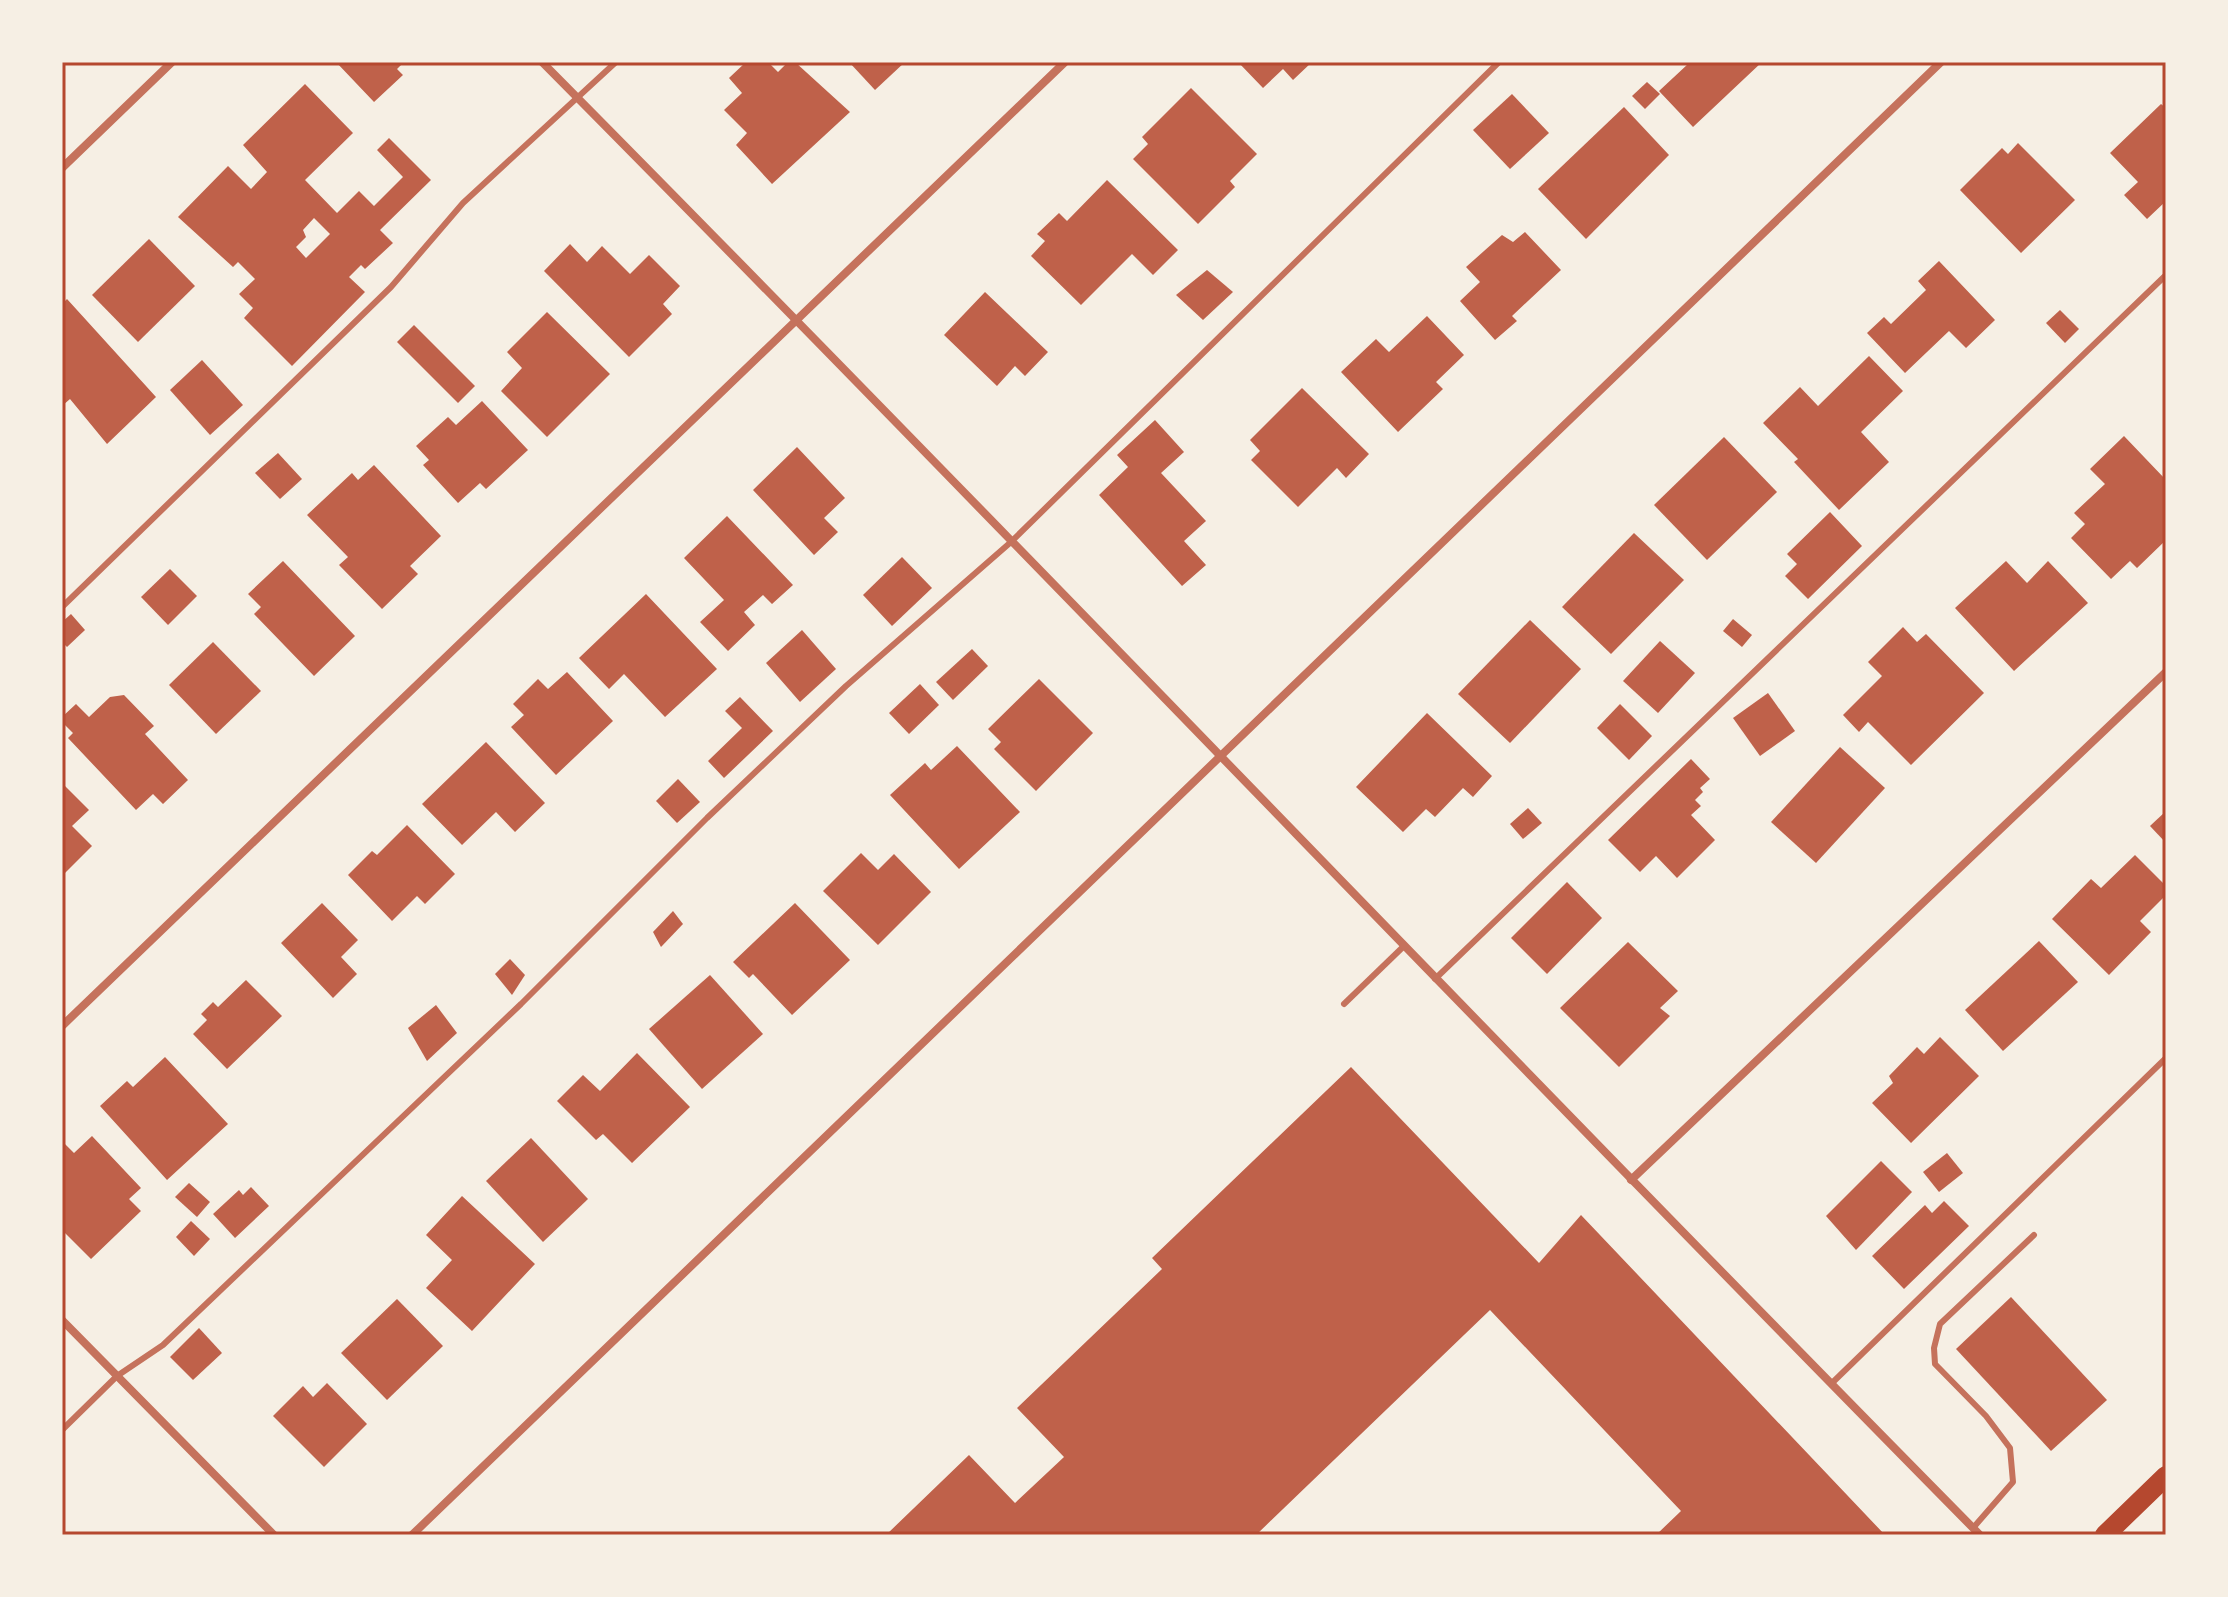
<svg xmlns="http://www.w3.org/2000/svg" width="2228" height="1597" font-family="Bitter,serif">
<style>
.building{fill:#bf614a;fill-rule:evenodd}
.lines{fill:none;stroke-linecap:round;stroke-linejoin:round}
.service{stroke:#c5725c;stroke-width:6}
.minor{stroke:#c5725c;stroke-width:8}
.primary{stroke:#b5482f;stroke-width:20}
.neatline{fill:none;stroke:#b5482f;stroke-width:3}
</style>
<rect width="100%" height="100%" fill="#f6efe4"/>
<g class="building">
<path d="M336,62h68l-7,7 6,6 -29,27z"/>
<path d="M746,62h22l10,10 10,-10h7l55,50 -78,72 -36,-39 11,-12 -23,-23 18,-17 -13,-15z"/>
<path d="M849,62h56l-30,28z"/>
<path d="M1238,62h74l-19,18 -10,-11 -20,19z"/>
<path d="M1686,62h76l-69,65 -34,-36 29,-27z"/>
<path d="M1647,82l13,12 -15,15 -13,-13z"/>
<path d="M305,84l48,49 -48,47 32,33 22,-22 15,15 29,-29 -26,-27 12,-12 42,42 -51,50 13,13 -28,26 -4,-4 -12,12 16,15 -73,74 -48,-48 9,-10 -14,-14 16,-15 -17,-17 -5,5 -55,-50 50,-51 23,23 16,-17 -24,-27zM314,218l16,16 -24,24 -10,-11 10,-10 -3,-7z"/>
<path d="M1191,88l66,66 -27,27 5,6 -37,37 -65,-65 15,-15 -6,-7z"/>
<path d="M1512,94l37,39 -39,36 -37,-39z"/>
<path d="M2161,104l5,4v93l-19,18 -23,-24 14,-13 -28,-29z"/>
<path d="M1624,107l45,48 -83,84 -48,-50z"/>
<path d="M2018,143l57,57 -54,53 -61,-63 42,-42 6,6z"/>
<path d="M1107,180l71,70 -25,25 -21,-21 -51,51 -50,-49 14,-15 -8,-7 22,-21 8,8z"/>
<path d="M1525,232l36,38 -49,46 5,5 -22,19 -35,-39 20,-19 -14,-15 36,-32 11,7z"/>
<path d="M149,239l46,47 -57,56 -46,-47z"/>
<path d="M570,244l17,18 15,-16 28,28 19,-19 31,31 -17,18 9,10 -43,43 -85,-86z"/>
<path d="M1939,261l56,59 -29,28 -17,-17 -44,42 -38,-40 17,-16 7,7 35,-34 -8,-9z"/>
<path d="M1207,270l26,22 -30,28 -27,-25z"/>
<path d="M985,292l63,60 -23,24 -10,-10 -18,20 -53,-51z"/>
<path d="M67,299l89,98 -49,47 -37,-45 -8,7v-102z"/>
<path d="M2060,310l19,19 -14,14 -19,-20z"/>
<path d="M547,312l63,62 -63,63 -46,-46 21,-23 -15,-16z"/>
<path d="M1427,316l37,39 -28,27 7,7 -45,43 -57,-60 35,-33 13,13z"/>
<path d="M414,325l61,61 -17,17 -61,-61z"/>
<path d="M1869,356l34,35 -42,41 28,30 -50,48 -45,-48 4,-3 -35,-36 37,-36 18,19z"/>
<path d="M202,360l41,45 -33,30 -40,-45z"/>
<path d="M1302,388l67,66 -23,24 -9,-10 -39,39 -47,-47 9,-9 -10,-11z"/>
<path d="M482,401l46,49 -42,39 -6,-6 -22,20 -35,-38 6,-5 -13,-14 32,-29 8,8z"/>
<path d="M1155,420l29,32 -23,21 45,48 -22,20 22,24 -24,21 -83,-91 29,-28 -11,-12z"/>
<path d="M2124,436l42,44v60l-29,28 -7,-7 -19,18 -40,-41 14,-14 -11,-11 31,-29 -15,-15z"/>
<path d="M1724,437l53,55 -70,68 -53,-55z"/>
<path d="M797,447l48,51 -21,20 14,14 -24,23 -61,-65z"/>
<path d="M278,453l24,26 -22,20 -25,-26z"/>
<path d="M374,465l67,71 -31,30 8,8 -36,35 -43,-44 9,-8 -41,-42 45,-42 6,7z"/>
<path d="M1830,512l32,34 -54,53 -23,-23 12,-12 -10,-10z"/>
<path d="M727,516l66,69 -21,19 -9,-9 -19,17 11,13 -27,26 -28,-29 24,-22 -40,-42z"/>
<path d="M1634,533l50,47 -73,74 -49,-47z"/>
<path d="M902,557l30,31 -40,38 -29,-31z"/>
<path d="M283,561l72,75 -41,40 -60,-62 7,-7 -13,-13z"/>
<path d="M2006,561l21,22 21,-22 40,42 -74,68 -59,-63z"/>
<path d="M170,569l27,27 -29,29 -27,-28z"/>
<path d="M646,594l71,75 -52,48 -41,-43 -15,15 -30,-31z"/>
<path d="M71,614l14,16 -18,17 -5,-5v-20z"/>
<path d="M1733,619l19,16 -10,12 -19,-16z"/>
<path d="M1530,620l51,49 -71,74 -52,-49z"/>
<path d="M1903,627l14,15 9,-8 58,59 -73,72 -43,-43 -9,10 -16,-17 39,-39 -14,-14z"/>
<path d="M802,630l34,39 -36,33 -34,-39z"/>
<path d="M1660,641l35,32 -37,40 -35,-32z"/>
<path d="M213,642l48,49 -45,43 -47,-49z"/>
<path d="M972,649l16,17 -35,34 -17,-18z"/>
<path d="M567,672l46,49 -57,54 -45,-48 13,-12 -11,-11 25,-25 10,10z"/>
<path d="M1039,679l54,54 -57,58 -42,-42 7,-7 -13,-13z"/>
<path d="M920,684l19,21 -30,29 -20,-21z"/>
<path d="M1768,693l27,38 -35,25 -27,-38z"/>
<path d="M124,695l30,31 -9,8 43,46 -25,24 -10,-10 -17,16 -68,-72 5,-5 -11,-11v-5l14,-13 13,13 21,-20z"/>
<path d="M740,697l33,34 -49,47 -16,-17 34,-33 -17,-17z"/>
<path d="M1620,704l32,32 -23,24 -32,-32z"/>
<path d="M1427,713l65,63 -19,21 -10,-9 -28,29 -9,-8 -23,23 -47,-45z"/>
<path d="M486,742l59,61 -30,29 -19,-20 -34,33 -40,-41z"/>
<path d="M957,746l63,66 -61,57 -69,-74 35,-32 6,7z"/>
<path d="M1840,747l45,41 -69,75 -45,-41z"/>
<path d="M1691,759l19,20 -10,9 3,4 -8,8 6,6 -10,9 24,25 -38,38 -21,-22 -16,16 -32,-32z"/>
<path d="M678,779l22,23 -23,21 -21,-22z"/>
<path d="M62,783l27,27 -17,16 20,20 -30,30z"/>
<path d="M1528,808l14,15 -19,16 -13,-15z"/>
<path d="M2166,811v32l-16,-17z"/>
<path d="M407,825l48,49 -30,30 -8,-8 -25,25 -44,-46 24,-24 5,4z"/>
<path d="M861,853l17,17 16,-16 37,38 -53,53 -55,-54z"/>
<path d="M2135,855l31,31v9l-26,26 11,11 -42,43 -57,-56 39,-40 10,9z"/>
<path d="M1567,882l35,36 -55,56 -36,-36z"/>
<path d="M322,903l36,37 -17,17 16,17 -24,24 -52,-55z"/>
<path d="M795,903l55,57 -58,55 -39,-41 -4,4 -16,-16z"/>
<path d="M673,911l10,13 -22,23 -8,-15z"/>
<path d="M2039,941l39,41 -75,69 -38,-41z"/>
<path d="M1628,942l50,49 -18,17 10,8 -51,51 -59,-59z"/>
<path d="M510,959l15,16 -13,20 -17,-21z"/>
<path d="M710,975l53,59 -61,55 -53,-60z"/>
<path d="M246,980l36,36 -55,53 -34,-35 14,-14 -6,-6 12,-12 5,5z"/>
<path d="M436,1005l21,28 -30,28 -19,-33z"/>
<path d="M1940,1037l39,39 -68,67 -39,-40 21,-20 -4,-7 28,-29 7,7z"/>
<path d="M637,1053l53,54 -58,56 -29,-29 -7,6 -39,-39 26,-26 17,16z"/>
<path d="M165,1057l63,67 -61,56 -67,-74 27,-25 6,6z"/>
<path d="M1351,1067l188,196 42,-48 304,320h-229l25,-24 -191,-201 -234,225h-370l83,-80 46,48 49,-46 -47,-49 145,-139 -10,-11z"/>
<path d="M92,1136l49,52 -12,11 12,12 -50,48 -29,-29v-89l12,12z"/>
<path d="M531,1138l57,61 -45,43 -57,-61z"/>
<path d="M1947,1153l16,20 -24,19 -16,-20z"/>
<path d="M1881,1161l31,31 -56,58 -30,-34z"/>
<path d="M189,1183l21,19 -13,15 -22,-20z"/>
<path d="M251,1187l18,19 -34,32 -22,-24 26,-24 4,5z"/>
<path d="M462,1196l73,68 -63,67 -46,-43 26,-28 -26,-25z"/>
<path d="M1944,1201l25,25 -65,63 -32,-33 53,-51 7,8z"/>
<path d="M191,1221l19,18 -16,17 -18,-19z"/>
<path d="M2011,1297l96,103 -56,51 -95,-102z"/>
<path d="M397,1299l46,47 -56,54 -46,-47z"/>
<path d="M199,1328l23,25 -29,27 -23,-23z"/>
<path d="M327,1383l40,41 -43,43 -51,-51 30,-30 10,11z"/>
</g>
<g class="lines">
<g class="service">
<path d="M62,607l329,-320 72,-84 153,-141"/>
<path d="M1435,979l731,-704"/>
<path d="M1344,1004l60,-58"/>
<path d="M1832,1383l334,-325"/>
<path d="M62,1430l55,-54 46,-31 358,-341 186,-186 139,-132 165,-144 488,-480"/>
<path d="M1973,1528l40,-46 -3,-34 -24,-32 -51,-52 -1,-16 6,-24 94,-89"/>
</g>
<g class="minor">
<path d="M542,62c483,487 956,985 1438,1473"/>
<path d="M62,168l110,-106"/>
<path d="M62,1026l1003,-964"/>
<path d="M1631,1180l535,-508"/>
<path d="M62,1320l212,215"/>
<path d="M412,1535l1529,-1473"/>
</g>
<path class="primary" d="M2105,1535l61,-59"/>
</g>
<rect width="2228" height="1597" fill="none" stroke="#f6efe4" stroke-width="128"/>
<rect x="64" y="64" width="2100" height="1469" class="neatline"/>
</svg>
